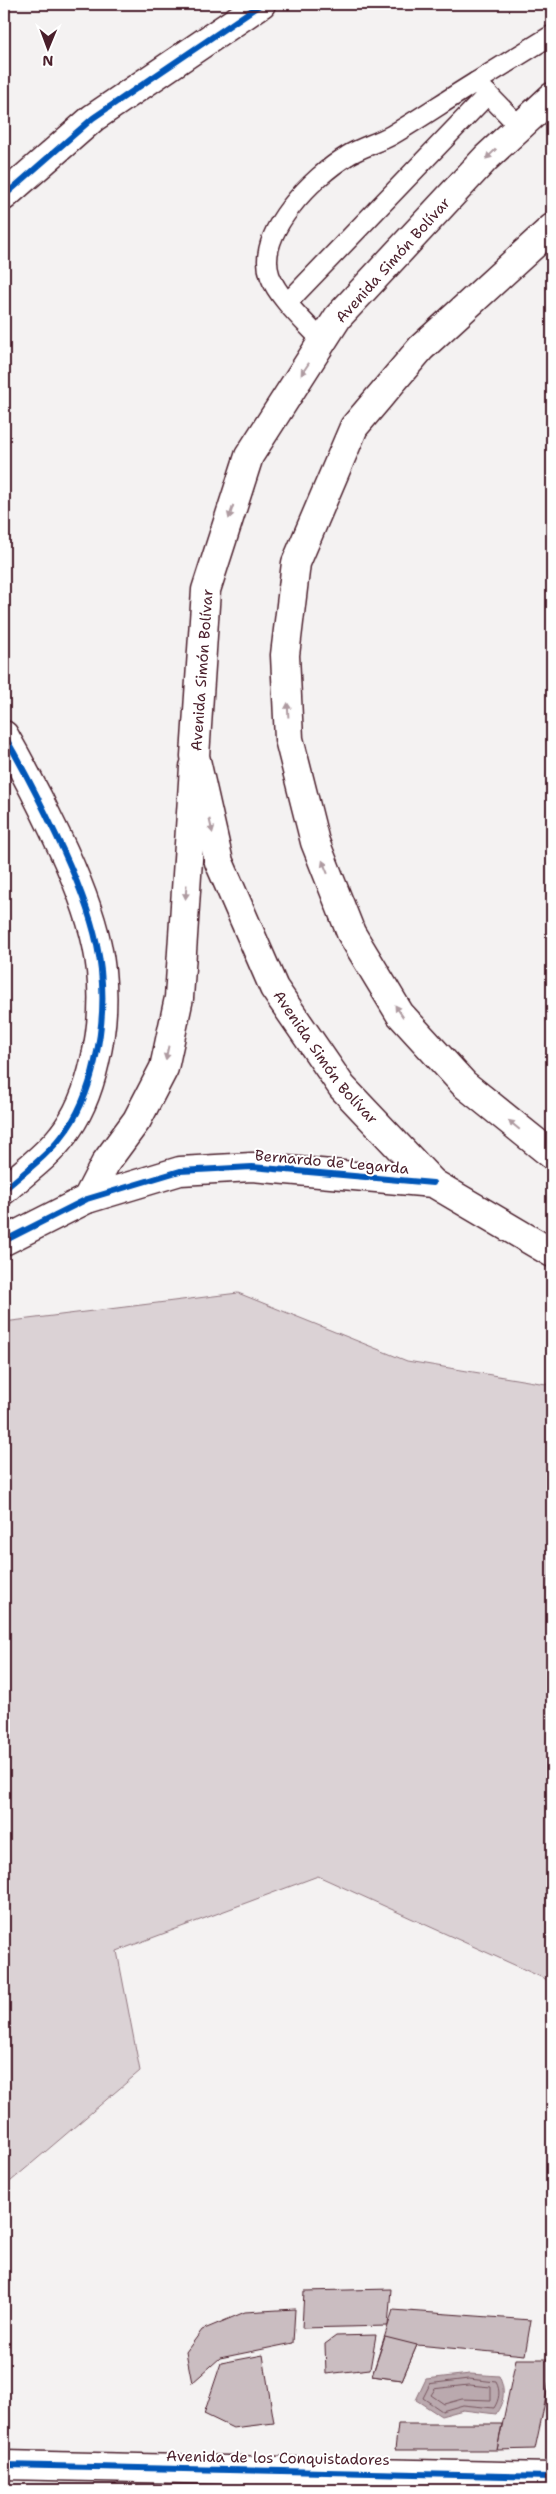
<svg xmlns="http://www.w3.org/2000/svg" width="556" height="2494" font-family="'Shantell Sans',sans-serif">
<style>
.green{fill:#dbd2d5;stroke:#927880}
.water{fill:#baa9ae;stroke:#8d727a}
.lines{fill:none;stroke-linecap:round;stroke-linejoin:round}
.shore{stroke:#77565f;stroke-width:1}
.building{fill:#cabdc1;stroke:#4a1f2b}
.lane-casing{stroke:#4a1f2b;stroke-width:22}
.street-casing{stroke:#4a1f2b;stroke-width:31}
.secondary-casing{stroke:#4a1f2b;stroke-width:31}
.highway-casing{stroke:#4a1f2b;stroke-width:31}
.lane{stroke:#fff;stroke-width:19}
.street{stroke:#fff;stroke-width:28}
.secondary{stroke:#fff;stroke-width:28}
.highway{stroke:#fff;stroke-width:28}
.cycleway-casing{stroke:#fff;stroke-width:9}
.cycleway{stroke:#0057b8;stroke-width:6}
.oneway{fill:#ae9aa0}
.labels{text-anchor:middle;stroke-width:4;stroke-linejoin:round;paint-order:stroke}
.street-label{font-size:15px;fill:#4a1f2b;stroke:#fff}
</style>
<rect width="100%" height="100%" fill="#f4f2f2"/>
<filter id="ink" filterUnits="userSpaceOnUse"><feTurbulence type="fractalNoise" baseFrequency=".02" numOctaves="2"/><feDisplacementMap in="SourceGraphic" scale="10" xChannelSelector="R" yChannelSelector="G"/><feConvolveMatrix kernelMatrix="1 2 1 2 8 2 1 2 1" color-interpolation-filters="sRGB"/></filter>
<g filter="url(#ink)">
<path class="green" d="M238,1293l169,68 145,24v597l-234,-106 -201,75 23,120 -136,116v-865z"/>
<path class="water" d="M470,2374l29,2c7,15 5,25 -3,38l-33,-4 -22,6 -25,-16 10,-21z"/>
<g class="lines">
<g class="shore">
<path d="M469,2379l27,3c5,9 3,18 -2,26l-31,-3 -21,6 -19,-13 7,-14z"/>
<path d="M469,2385l22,2v13l-29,-1 -18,5 -13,-9 4,-6z"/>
</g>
</g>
<g class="building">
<path d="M391,2289l-3,37 -86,2 2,-37z"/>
<path d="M295,2309l-2,34 -73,15 -28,25 -6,-31 16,-22 43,-18z"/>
<path d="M393,2310l138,10 -6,35 -108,-10 -15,35 -30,-4z"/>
<path d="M376,2335l-6,34 -44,5 -1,-30 11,-8z"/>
<path d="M385,2337l32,8 -15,35 -30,-4z"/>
<path d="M263,2355l11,68 -41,5 -29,-14 17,-51z"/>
<path d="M516,2359h36v10l-17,80 -38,1z"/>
<path d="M398,2424h104l-5,26h-102z"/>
</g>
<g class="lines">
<defs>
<g id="lane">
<path d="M476,82l76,-47"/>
<path d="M288,302l200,-208"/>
<path d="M322,341c-15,-17 -44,-43 -52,-65 -15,-43 44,-100 77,-120 14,-9 31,-13 45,-21 29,-17 56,-36 84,-53l43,44"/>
</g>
<g id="street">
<path d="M4,196l89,-78 168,-114"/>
<path d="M4,735c19,33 36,66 52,100 37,77 59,140 39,226 -6,27 -15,53 -33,75 -15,20 -39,37 -58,54"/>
</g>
<g id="secondary">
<path d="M87,1199l19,-37 31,-42 27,-52 15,-70 15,-231"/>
<path d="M4,1241l83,-42 93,-28 72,-4 181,16"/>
<path d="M4,2465l548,12"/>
</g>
<g id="highway">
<path id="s1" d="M552,97l-66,61 -148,159 -89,139 -43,134 -11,166 24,106 55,126 68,99 91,96 119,70"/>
<path d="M552,228l-131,120 -67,79 -58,136 -11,92 4,84 26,103 36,91 49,81 64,70 88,71"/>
</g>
</defs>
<use href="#lane" class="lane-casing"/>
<use href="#street" class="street-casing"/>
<use href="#secondary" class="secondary-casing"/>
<use href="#highway" class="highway-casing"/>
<use href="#lane" class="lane"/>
<use href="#street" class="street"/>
<use href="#secondary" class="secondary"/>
<use href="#highway" class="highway"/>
<defs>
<g id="cycleway">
<path d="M4,196l89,-78 168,-114"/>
<path d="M4,735c19,33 36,66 52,100 37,77 59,140 39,226 -6,27 -15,53 -33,75 -15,20 -39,37 -58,54"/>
<path d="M4,1241l83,-42 93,-28 72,-4 181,16"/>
<path d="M4,2465l548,12"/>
</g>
</defs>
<use href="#cycleway" class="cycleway-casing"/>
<use href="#cycleway" class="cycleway"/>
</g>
<defs><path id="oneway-solid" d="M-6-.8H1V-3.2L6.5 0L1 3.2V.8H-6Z" transform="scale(1.25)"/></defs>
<g class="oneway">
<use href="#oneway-solid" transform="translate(491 154) rotate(135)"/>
<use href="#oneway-solid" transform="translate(305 369) rotate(123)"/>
<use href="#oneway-solid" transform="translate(231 512) rotate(108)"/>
<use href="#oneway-solid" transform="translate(288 710) rotate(-93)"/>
<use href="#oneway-solid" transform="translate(211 826) rotate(77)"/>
<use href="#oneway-solid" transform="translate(325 867) rotate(-112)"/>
<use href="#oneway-solid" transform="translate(186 892) rotate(94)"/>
<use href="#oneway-solid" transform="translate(399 1011) rotate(-124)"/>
<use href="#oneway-solid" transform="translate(167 1053) rotate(102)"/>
<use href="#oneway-solid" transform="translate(514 1125) rotate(-140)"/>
</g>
</g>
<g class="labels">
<g class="street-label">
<text transform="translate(393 260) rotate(-48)" y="5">Avenida Simón Bolívar</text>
<text transform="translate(202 670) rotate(-86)" y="5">Avenida Simón Bolívar</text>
<text dy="5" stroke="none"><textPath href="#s1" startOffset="1112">Avenida Simón Bolívar</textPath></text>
<text transform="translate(332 1162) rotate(5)" y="5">Bernardo de Legarda</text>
<text transform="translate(278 2458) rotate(1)" y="5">Avenida de los Conquistadores</text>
</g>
</g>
<rect width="556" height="2494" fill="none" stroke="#fff" stroke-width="20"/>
<rect x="10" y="10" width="536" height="2474" fill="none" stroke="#4a1f2b" stroke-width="2" filter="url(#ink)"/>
<g transform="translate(48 48) rotate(181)" stroke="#ffffff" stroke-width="4" paint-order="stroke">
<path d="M0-4L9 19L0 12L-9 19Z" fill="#4a1f2b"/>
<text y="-8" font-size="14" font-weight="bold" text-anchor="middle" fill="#4a1f2b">N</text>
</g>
</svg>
